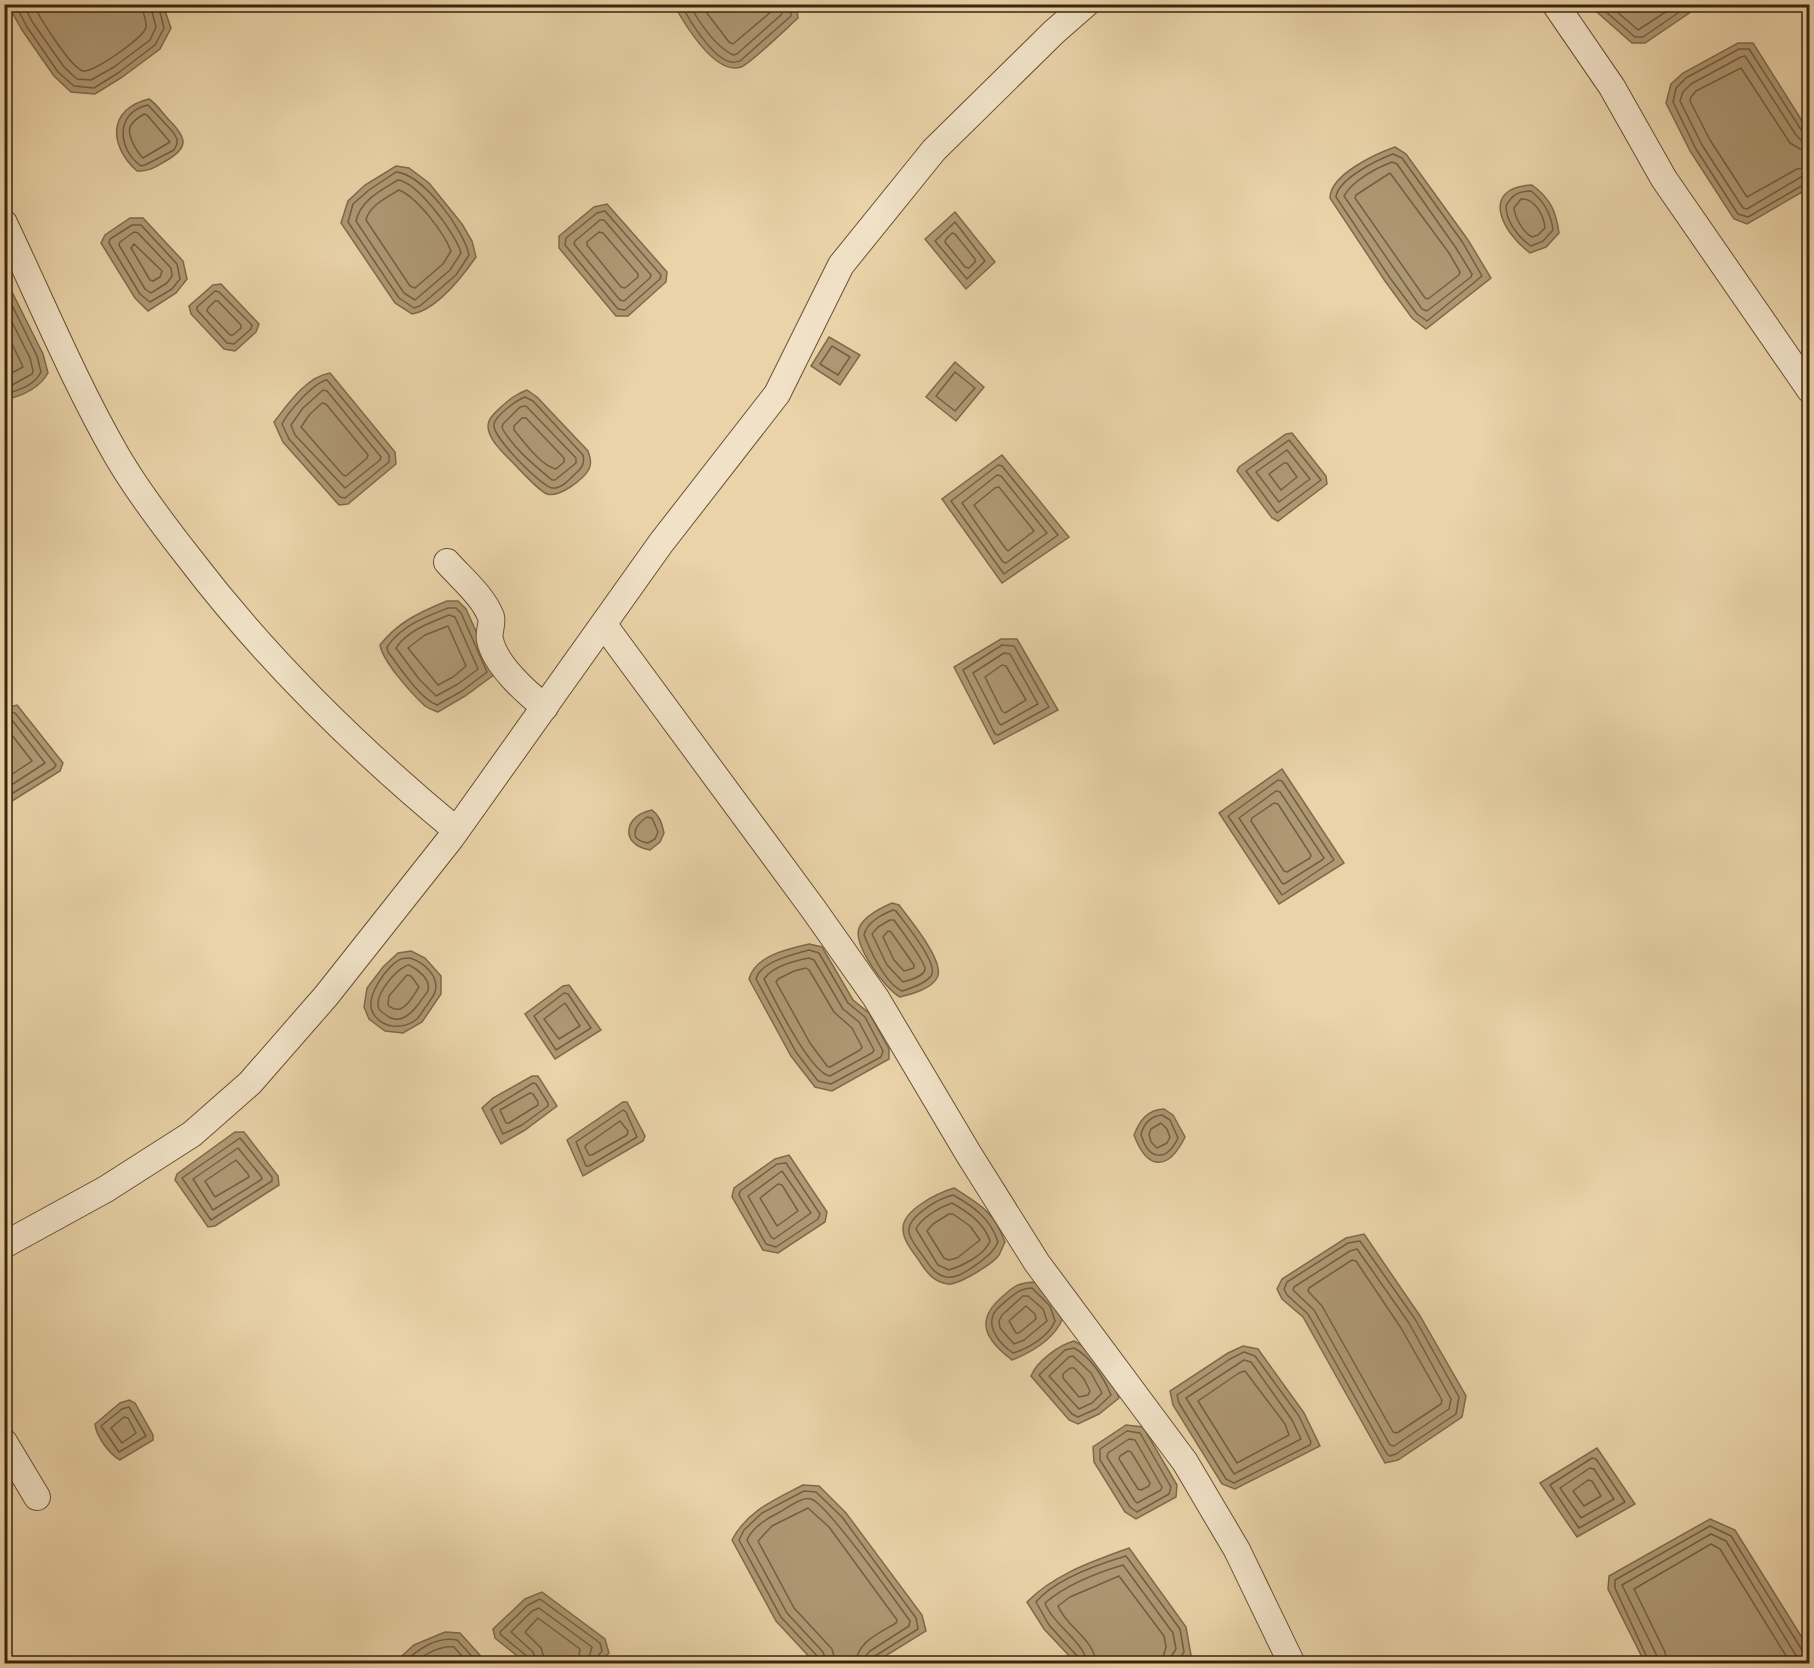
<svg xmlns="http://www.w3.org/2000/svg" width="1814" height="1668" font-family="'EB Garamond',serif">
<style>
.water{fill:#ae9874;stroke:#806a4a;stroke-width:1.5}
.lines{fill:none;stroke-linecap:round;stroke-linejoin:round}
.shore{stroke:#745f40;stroke-width:1.5}
.minor-casing{stroke:#675133;stroke-width:28}
.minor{stroke:#f1e2c7;stroke-width:26}
</style>
<rect width="100%" height="100%" fill="#ead3a9"/>
<filter id="stains"><feTurbulence type="fractalNoise" baseFrequency=".00333" numOctaves="4"/><feColorMatrix values="0 0 0 0 .2 0 0 0 0 .09 0 0 0 0 .02 0 0 0 .5 -.17"/></filter>
<radialGradient id="worn" r=".72"><stop offset=".6" stop-color="#630" stop-opacity="0"/><stop offset="1" stop-color="#630" stop-opacity=".3"/></radialGradient>
<g class="water">
<path d="M8,5h155l8,23 -11,21 -39,29 -26,16 -24,-2 -17,-16 -32,-46z"/>
<path d="M674,5h120l3,4 1,9c-10,9 -48,46 -57,49 -26,9 -57,-44 -67,-62z"/>
<path d="M1589,5h112l-56,38h-13z"/>
<path d="M1738,43h15l56,89v56l-62,36 -13,-5 -44,-68 -24,-48 5,-19 12,-11z"/>
<path d="M149,99c8,5 13,14 20,21 19,19 20,28 -5,42 -9,5 -16,10 -27,9 -28,-25 -30,-62 12,-72z"/>
<path d="M1395,147l11,7 62,86 23,38 -65,51 -14,-11 -27,-37 -55,-83c0,-23 45,-44 65,-51z"/>
<path d="M396,166l13,2 20,15 33,41 10,17 4,16c-14,20 -40,53 -64,57l-17,-11 -54,-80 7,-22 17,-16z"/>
<path d="M1532,185c18,13 24,26 27,48l-13,14 -16,6c-28,-21 -51,-65 2,-68z"/>
<path d="M607,204l60,68 -1,10 -38,34h-12l-57,-68v-12l35,-29z"/>
<path d="M955,212l40,50 -29,27 -41,-50z"/>
<path d="M130,218h13l40,43 4,18 -11,14 -28,18 -13,-13 -34,-55 4,-8z"/>
<path d="M4,276l39,78 5,19c-9,16 -26,23 -43,27z"/>
<path d="M221,284l38,40 -3,8 -21,19 -11,-2 -33,-35 -2,-8 24,-21z"/>
<path d="M829,337l31,18 -20,30 -29,-19z"/>
<path d="M955,362l29,25 -28,34 -30,-24z"/>
<path d="M330,373l65,79 1,12 -48,40 -9,1 -56,-63 -9,-20c14,-18 32,-45 56,-49z"/>
<path d="M527,390l10,7 51,54c2,6 4,12 1,18 -5,10 -30,29 -42,25 -8,-3 -24,-21 -31,-28 -9,-10 -33,-29 -27,-45 2,-5 8,-10 12,-14 9,-8 15,-13 26,-17z"/>
<path d="M1292,433l34,43 1,8 -49,37 -6,-3 -35,-47 2,-4 47,-33z"/>
<path d="M1002,455l67,82 -67,46 -60,-84z"/>
<path d="M447,601h11l8,8 29,65 -30,22 -27,16c-5,-2 -9,-3 -13,-6 -13,-12 -42,-44 -45,-61 18,-23 40,-33 67,-44z"/>
<path d="M1001,639h16l41,71 -64,34 -40,-77z"/>
<path d="M17,705l46,58 -3,8 -48,30 -7,-5v-88z"/>
<path d="M1282,769l62,94 -65,41 -60,-91z"/>
<path d="M652,810c8,6 10,14 12,23l-4,9 -10,8c-31,-5 -26,-35 2,-40z"/>
<path d="M892,903l7,2c10,14 47,57 38,73 -6,11 -25,16 -37,19 -15,-8 -47,-52 -41,-69 5,-12 22,-20 33,-25z"/>
<path d="M809,944l13,3 31,53 16,13 20,36v10l-57,32 -17,-4 -24,-31 -42,-77c7,-24 39,-30 60,-35z"/>
<path d="M411,951l14,7 16,18v18l-19,28 -19,11 -18,-2 -16,-12 -5,-12 3,-19 16,-21 15,-14z"/>
<path d="M569,985l32,45 -46,29 -30,-45 38,-28z"/>
<path d="M532,1076h6l19,30 -32,24 -24,14 -19,-36 11,-10z"/>
<path d="M623,1102h4l18,34 -2,5 -60,35 -16,-36z"/>
<path d="M1164,1109l9,6 12,22c-17,35 -38,33 -51,-2 6,-15 13,-25 30,-26z"/>
<path d="M235,1132h9l34,44 1,9 -64,41 -7,1 -33,-47 2,-6z"/>
<path d="M789,1155l38,57 -2,10 -47,31 -15,-3 -31,-53 2,-9 41,-29z"/>
<path d="M954,1188c27,17 40,24 51,54 -2,4 -4,9 -6,13 -6,9 -41,30 -51,29 -14,-2 -21,-11 -28,-22 -6,-9 -17,-21 -17,-33 -1,-19 35,-36 51,-41z"/>
<path d="M1364,1234l56,82 46,80 -4,21 -64,43 -13,3 -82,-146 -21,-18 -5,-10 5,-10 64,-41z"/>
<path d="M1035,1282l20,20 7,18c-9,20 -30,32 -50,40 -26,-20 -38,-39 -10,-63 13,-12 16,-14 33,-15z"/>
<path d="M1074,1341l9,5 33,44 3,8 -20,16 -21,10 -9,-4 -38,-44c6,-15 28,-31 43,-35z"/>
<path d="M1243,1346l15,3 46,64 16,33 -85,43 -13,-5 -49,-79 -3,-14 58,-38z"/>
<path d="M129,1400l6,3 18,32v5l-33,20c-11,-6 -24,-24 -25,-36l25,-21z"/>
<path d="M1126,1425l17,2 34,58 -1,12 -40,22 -11,-7 -31,-50 -1,-15z"/>
<path d="M1597,1448l38,56 -58,33 -37,-54z"/>
<path d="M803,1485l16,1 27,27 76,102 4,16 -52,32h-59l-39,-42 -44,-81c15,-29 42,-40 71,-55z"/>
<path d="M1710,1519l25,11 71,114 3,11v8h-164l-37,-74 1,-13z"/>
<path d="M1129,1548l57,79 5,28 -9,8h-106l-32,-34 -17,-27c27,-28 67,-41 102,-54z"/>
<path d="M542,1592l63,47 4,14 -10,10h-73l-31,-25 -2,-9 32,-30z"/>
<path d="M445,1632l15,1 27,30h-93l20,-18z"/>
</g>
<g class="lines">
<g class="shore">
<path d="M15,4l12,23 31,45 16,14 20,2 24,-15 37,-28 9,-17 -6,-24"/>
<path d="M23,4l10,19 31,44 13,12 14,1 23,-13 36,-27 6,-13 -6,-23"/>
<path d="M33,4c7,14 37,63 50,67 10,2 62,-34 63,-44 1,-7 -4,-15 -5,-23"/>
<path d="M681,4c8,16 32,55 50,58 2,1 8,-1 9,-1l51,-45 -1,-12"/>
<path d="M689,4c10,18 26,42 44,51l4,-1 45,-40v-10"/>
<path d="M700,4l29,38 4,2 39,-33 1,-7"/>
<path d="M1597,4l38,33h8l48,-33"/>
<path d="M1608,4l30,26 40,-26"/>
<path d="M148,105l25,27 4,7v5l-3,6 -29,15 -4,1c-24,-17 -26,-54 7,-61z"/>
<path d="M144,114l3,1 23,27 -27,16c-6,-6 -16,-22 -13,-31 2,-5 9,-10 14,-13z"/>
<path d="M1810,134l-8,-3 -53,-82h-10l-53,29 -10,10 -3,14 23,47 42,65 10,3 57,-33 5,-1"/>
<path d="M1810,142l-9,-2 -5,-5 -51,-79 -4,1 -50,27 -8,8 -3,9 22,44 41,63 4,1 54,-32 9,-1"/>
<path d="M1810,151l-10,-2 -10,-6 -49,-75 -45,23 -5,6 -1,4 20,39 37,57 50,-28 13,-2"/>
<path d="M1393,154l9,4 61,85 19,33 -55,45 -10,-7 -27,-36 -54,-81c2,-18 41,-37 57,-43z"/>
<path d="M1392,162l5,2 59,84 16,26 -1,3 -44,34 -5,-2 -78,-113c8,-15 32,-28 48,-34z"/>
<path d="M396,172c27,2 68,58 73,83l-13,20 -36,31 -6,2 -15,-10 -51,-76 5,-18 16,-14z"/>
<path d="M1390,173l59,80 11,19 -1,3 -31,24 -3,-1 -70,-100 1,-3z"/>
<path d="M398,180c19,2 59,55 63,73l-11,17 -35,30 -11,-7 -48,-72c5,-21 24,-30 42,-41z"/>
<path d="M399,190c18,7 45,43 52,61l-8,13 -28,24 -5,-2 -44,-66c3,-14 21,-23 33,-30z"/>
<path d="M1531,191c13,10 20,23 22,39l-10,11 -12,5c-12,-8 -25,-24 -25,-40 6,-11 12,-15 25,-15z"/>
<path d="M1521,199c14,-1 23,17 24,29l-7,7 -6,2c-9,-5 -17,-19 -18,-29z"/>
<path d="M605,211l56,64 -1,4 -35,31 -7,-1 -53,-64 1,-7 31,-25z"/>
<path d="M600,220h4l47,55 -1,3 -26,23 -4,-1 -46,-56 1,-3z"/>
<path d="M955,222l30,39 -18,18 -32,-38z"/>
<path d="M132,225h9l36,39 3,15 -8,10 -22,13 -10,-8 -31,-51 1,-4z"/>
<path d="M134,232l4,1 33,35 1,8 -5,7 -16,10 -6,-4 -26,-44 1,-3z"/>
<path d="M599,232l4,1 35,41v3l-13,11 -4,-1 -34,-42v-3z"/>
<path d="M952,233l3,1 20,25v3l-6,6 -4,-1 -20,-25 1,-3z"/>
<path d="M134,244l28,27 -2,6 -7,4 -3,-1 -19,-32z"/>
<path d="M4,289l33,67 4,16c-6,13 -23,19 -37,22"/>
<path d="M215,291l4,1 33,33 -1,4 -17,15 -7,-1 -30,-33v-3z"/>
<path d="M215,301h3l23,24v3l-8,7h-3l-23,-24 1,-3z"/>
<path d="M4,306l26,52 3,13 -1,3 -20,11 -8,1"/>
<path d="M4,327l19,40 -19,10"/>
<path d="M832,346l18,11 -12,18 -18,-11z"/>
<path d="M955,372l20,16 -20,23 -19,-15z"/>
<path d="M327,380l62,75v7l-44,36 -5,-1 -51,-58 -7,-15c6,-12 32,-42 45,-44z"/>
<path d="M323,390l4,1 54,66 -1,3 -35,28 -50,-53 -4,-10 12,-17z"/>
<path d="M525,397l8,4 50,54c2,9 -1,13 -8,19 -6,6 -14,15 -23,14 -11,-2 -61,-52 -58,-64 2,-9 23,-24 31,-27z"/>
<path d="M322,403l4,1 42,51 -1,3 -21,18 -3,-1 -42,-48 9,-13z"/>
<path d="M526,406l50,52v5l-21,17h-3c-18,-15 -38,-31 -50,-52l1,-4 17,-17z"/>
<path d="M522,418h4l38,40v4l-8,7c-15,-3 -32,-27 -42,-39v-4z"/>
<path d="M1289,440l32,40 -44,33 -31,-42z"/>
<path d="M1287,450l23,29 -31,23 -23,-30z"/>
<path d="M1284,463h3l10,14 -16,13 -12,-16z"/>
<path d="M998,465l4,1 56,69 -54,39 -53,-73z"/>
<path d="M997,475l4,1 46,57 -41,30 -3,-1 -41,-59z"/>
<path d="M999,487l35,44 -26,20 -2,-2 -32,-44 21,-17z"/>
<path d="M448,608h8l5,5 26,59 -25,19 -25,14c-17,-6 -38,-39 -49,-53l-1,-5c14,-21 38,-30 61,-39z"/>
<path d="M449,615l6,2 23,52 -20,15 -22,12 -17,-17 -23,-31c12,-18 34,-25 53,-33z"/>
<path d="M448,626l18,40 -13,11 -15,8 -30,-37 17,-13z"/>
<path d="M1002,645l12,1 35,61 -51,28 -3,-1 -32,-64z"/>
<path d="M1004,653l6,1 28,50 -37,21 -2,-2 -26,-50z"/>
<path d="M1002,665l4,1 20,34 -21,13 -3,-2 -17,-34z"/>
<path d="M4,712l11,1 41,52 -2,3 -41,25 -9,-1"/>
<path d="M4,720h8l33,43 -32,21h-9"/>
<path d="M4,729l4,1 24,31 -21,14h-7"/>
<path d="M1278,780l4,1 52,79 -52,35 -54,-79z"/>
<path d="M1276,791l4,1 44,66 -2,2 -38,24 -2,-1 -43,-65z"/>
<path d="M1274,803l4,1 33,51 -1,3 -23,14 -3,-1 -33,-50 1,-3z"/>
<path d="M647,817l5,1 6,14 -3,7 -7,4c-21,-3 -13,-18 -1,-26z"/>
<path d="M893,910l3,1c8,11 44,54 35,65 -6,8 -20,12 -29,15 -17,-8 -31,-39 -38,-56 3,-13 17,-20 29,-25z"/>
<path d="M890,920h4c5,8 33,43 31,50 -2,7 -16,10 -22,12l-16,-17 -15,-31 6,-7z"/>
<path d="M888,931l3,1 23,33v3l-10,3 -10,-11 -11,-23z"/>
<path d="M809,950l10,3 29,50 17,14 18,34 -2,6 -50,27 -13,-3 -22,-29 -40,-73c4,-17 38,-25 53,-29z"/>
<path d="M410,958c13,4 30,18 25,34 -1,4 -5,8 -7,12 -4,4 -7,11 -11,15 -14,11 -35,10 -44,-6 -9,-15 14,-48 28,-54 3,-1 6,-1 9,-1z"/>
<path d="M809,958l5,2 29,49 16,13 15,28 -2,3 -42,23c-20,-3 -56,-77 -66,-97 9,-13 30,-18 45,-21z"/>
<path d="M409,965c8,4 22,14 19,25 -1,4 -6,8 -8,12 -8,11 -20,24 -34,13 -3,-2 -6,-4 -7,-6 -6,-13 18,-42 30,-44z"/>
<path d="M806,968l3,2 25,42 18,16 10,19 -2,3 -30,17 -3,-1 -17,-23 -34,-61 2,-3 16,-8z"/>
<path d="M407,975l4,1 8,11c-8,12 -17,31 -31,18l1,-9z"/>
<path d="M564,993l4,1 23,34 -35,22 -22,-34z"/>
<path d="M565,1003l15,23 -21,13 -15,-20z"/>
<path d="M533,1083l3,1 12,19v3l-26,19 -19,9 -12,-25z"/>
<path d="M530,1093l3,1 5,8v3l-29,18h-3l-6,-13z"/>
<path d="M623,1110l3,2 11,25 -48,29h-3l-10,-24z"/>
<path d="M1162,1115l8,5 8,18c-12,25 -30,22 -37,-4 3,-10 10,-18 21,-19z"/>
<path d="M620,1121l8,10 -1,4 -35,20h-3l-4,-8 1,-2z"/>
<path d="M1161,1123l6,6 3,8 -3,6 -10,5 -6,-6 -2,-8 2,-5z"/>
<path d="M240,1138l32,39v4l-61,39 -29,-42z"/>
<path d="M238,1148l23,28 1,3 -49,31 -20,-31z"/>
<path d="M236,1160l12,14 1,3 -34,20 -10,-16z"/>
<path d="M786,1163l34,51 -2,5 -42,28 -10,-3 -27,-49 1,-4 37,-27z"/>
<path d="M782,1171l29,42 -37,26 -3,-2 -23,-41z"/>
<path d="M778,1184l4,1 16,26 -21,15 -17,-28z"/>
<path d="M953,1195c20,11 38,24 45,47 -5,11 -12,15 -22,23 -8,5 -19,14 -30,12 -12,-3 -16,-11 -23,-21 -5,-7 -13,-16 -14,-24 -2,-16 31,-34 44,-37z"/>
<path d="M952,1203c16,9 32,20 38,38 -5,14 -28,25 -41,29l-11,-5 -22,-36c5,-11 24,-22 36,-26z"/>
<path d="M949,1214h4l17,12 10,14 -23,18 -8,2 -5,-2 -17,-27 6,-7z"/>
<path d="M1360,1241l55,78 44,78 -3,17 -60,40 -6,2 -3,-2 -79,-140 -21,-19 -3,-6 3,-7 61,-39z"/>
<path d="M1357,1249l52,74 42,76 -2,10 -55,37 -4,-1 -76,-135 -21,-20 1,-3 56,-36z"/>
<path d="M1352,1260l4,1 45,67 41,72 -1,4 -44,29 -4,-1 -71,-126 -14,-15 1,-3z"/>
<path d="M1032,1288l18,18 5,15c-6,15 -27,28 -42,32 -12,-8 -27,-25 -19,-40 3,-5 9,-9 13,-13 9,-7 14,-12 25,-12z"/>
<path d="M1028,1296l15,13 4,12 -23,19 -10,4 -14,-16 -1,-7 3,-6 21,-19z"/>
<path d="M1026,1306l9,8 1,5 -17,14h-3l-7,-12z"/>
<path d="M1074,1348c17,9 30,30 37,47l-15,14 -18,8 -6,-3 -33,-39 26,-25z"/>
<path d="M1244,1352l11,4 44,60 12,26 -1,3 -76,38 -8,-4 -47,-76 -2,-8 53,-36z"/>
<path d="M1073,1356l18,17 11,20 -10,10 -13,6 -30,-33 20,-19z"/>
<path d="M1244,1360l7,2 41,58 9,19 -67,35 -48,-76z"/>
<path d="M1070,1368h4l10,11 6,12 -2,4 -9,2 -16,-19v-4z"/>
<path d="M1245,1371l40,53 4,11 -52,28 -39,-62 41,-28z"/>
<path d="M129,1407l17,29 -27,16 -18,-26 21,-17z"/>
<path d="M124,1417l4,1 8,15 -14,10 -11,-15z"/>
<path d="M1127,1431l13,2 31,54 -2,7 -32,18 -7,-5 -30,-47v-11z"/>
<path d="M1129,1439l6,1 27,47 -1,3 -24,13 -2,-2 -28,-44 1,-4z"/>
<path d="M1128,1451l3,1 19,31 -1,3 -8,4 -3,-1 -19,-30 1,-3z"/>
<path d="M1592,1458l4,1 29,43 -46,26 -29,-43z"/>
<path d="M1590,1468l4,1 20,30 -33,19 -21,-30z"/>
<path d="M1588,1480l4,1 9,15 -17,10 -11,-15z"/>
<path d="M402,1664c15,-14 34,-28 55,-24l22,24"/>
<path d="M413,1664c10,-9 27,-19 41,-17l15,17"/>
<path d="M529,1664l-1,-7 -27,-22 -1,-3 28,-27 12,-6 60,44 2,8 -6,7 -1,6"/>
<path d="M537,1664l-4,-12 -22,-20 21,-21 7,-3 53,39 -5,17"/>
<path d="M546,1664l-5,-16 -16,-16 13,-14 42,31 -2,15"/>
<path d="M819,1664l-1,-7 -37,-40 -42,-77 5,-10 18,-17 42,-22 12,1 26,25 74,101 2,11 -43,27 -3,8"/>
<path d="M827,1664l-4,-12 -36,-39 -40,-73c5,-12 19,-21 31,-27 8,-4 24,-17 33,-14 16,4 85,103 99,122l-1,5 -39,25 -5,6v7"/>
<path d="M836,1664l-4,-15 -38,-41 -36,-67 14,-15 36,-18 21,19 68,93 -1,3c-16,10 -40,19 -40,41"/>
<path d="M1080,1664l-2,-7 -29,-32 -13,-23c18,-22 63,-38 90,-46l54,73 4,23 -5,7 -1,5"/>
<path d="M1087,1664c-1,-21 -34,-39 -42,-61 21,-18 51,-30 78,-38l50,68 3,16 -5,8 -1,7"/>
<path d="M1096,1664c-1,-25 -30,-37 -38,-58l12,-9 49,-21 45,60 2,11 -5,17"/>
<path d="M1650,1664l-35,-76v-8l95,-54 21,10 71,114 8,4"/>
<path d="M1658,1664l-1,-8 -35,-71 89,-51 15,7 69,113 7,6 8,1"/>
<path d="M1667,1664l-2,-12 -31,-63 77,-45 9,5 71,115"/>
</g>
<defs>
<g id="minor">
<path d="M1555,4l57,83 52,92 146,211"/>
<path d="M4,223c37,78 70,158 113,233 21,36 47,70 73,103 77,101 168,190 266,271"/>
<path d="M447,562c15,17 36,34 44,55 2,7 -3,15 -1,23 5,24 35,52 55,67"/>
<path d="M604,625l210,285 62,88 92,155 69,110 148,199 52,88 55,114"/>
<path d="M4,1245l102,-56 86,-55 58,-51 76,-87 125,-158 210,-295 116,-149 64,-129 93,-115 120,-118 32,-28"/>
<path d="M4,1442l33,55"/>
</g>
</defs>
<use href="#minor" class="minor-casing"/>
<use href="#minor" class="minor"/>
</g>
<rect width="1814" height="1668" fill="none" stroke="#ead3a9" stroke-width="24"/>
<rect x="6" y="6" width="1802" height="1656" fill="none" stroke="#3b260c" stroke-width="3"/>
<rect x="12" y="12" width="1790" height="1644" fill="none" stroke="#3b260c" stroke-width="1.5"/>
<rect width="100%" height="100%" filter="url(#stains)"/>
<rect width="100%" height="100%" fill="url(#worn)"/>
</svg>
